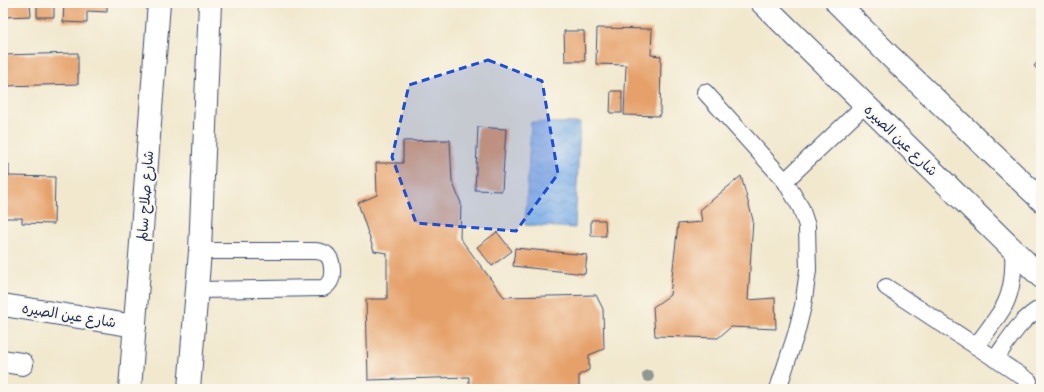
<svg xmlns="http://www.w3.org/2000/svg" width="1044" height="392" font-family="Sriracha,'Playpen Sans Arabic',sans-serif">
<style>
.water{fill:url(#water-waves);stroke:#4a6ea3}
.building{fill:#e6a16a}
.lines{fill:none;stroke-linecap:round;stroke-linejoin:round}
.lane-casing{stroke:#3b4b6f;stroke-width:18}
.street-casing{stroke:#3b4b6f;stroke-width:24}
.primary-casing{stroke:#3b4b6f;stroke-width:24}
.lane{stroke:#fff;stroke-width:16}
.street{stroke:#fff;stroke-width:22}
.primary{stroke:#fff;stroke-width:22}
.tree{fill:#909894}
.marked{fill:#1d4ed8;fill-opacity:0.2;stroke:#1d4ed8;stroke-width:3;stroke-dasharray:8 5;stroke-linejoin:round}
.labels{text-anchor:middle;stroke-width:4;stroke-linejoin:round;paint-order:stroke}
.street-label{font-size:14px;fill:#1b2f5e;stroke:#fbf7ec}
</style>
<defs>
<pattern id="water-waves" width="16" height="10" patternUnits="userSpaceOnUse"><rect width="16" height="10" fill="#7aaee8"/><path d="M0 5q4-4 8 0t8 0" fill="none" stroke="#638ebf"/></pattern>
</defs>
<rect width="100%" height="100%" fill="#fbf7ec"/>
<filter id="ink" filterUnits="userSpaceOnUse"><feTurbulence type="fractalNoise" baseFrequency=".025" numOctaves="2"/><feDisplacementMap in="SourceGraphic" scale="8" xChannelSelector="R" yChannelSelector="G"/><feConvolveMatrix kernelMatrix="1 2 1 2 8 2 1 2 1" color-interpolation-filters="sRGB"/></filter>
<filter id="wash" filterUnits="userSpaceOnUse"><feTurbulence type="fractalNoise" baseFrequency=".012" numOctaves="4" result="noise"/><feDisplacementMap in="SourceGraphic" scale="16" xChannelSelector="R" yChannelSelector="G"/><feGaussianBlur stdDeviation="0.9" result="paint"/><feColorMatrix in="noise" values="0 0 0 0 0 0 0 0 0 0 0 0 0 0 0 0 0 1.4 0 .05"/><feComposite in="paint" operator="in"/></filter>
<g filter="url(#wash)">
<rect width="100%" height="100%" fill="#f1e8ce"/>
<path class="water" d="M531,122l49,1 -5,105 -50,-3z"/>
<g id="blocks">
<g class="building">
<path d="M3,3h27l1,13 -28,1z"/>
<rect x="37" y="3" width="17" height="14"/>
<path d="M64,3h43v9l-20,-1v12l-24,-1z"/>
<path d="M597,28l55,1 -1,26 10,1 -1,60 -36,-1 2,-50 -30,-1z"/>
<path d="M564,31h20l1,30h-20z"/>
<path d="M78,53v31l-75,2v-31z"/>
<path d="M1041,58v14l-7,-6z"/>
<path d="M611,91h11v22h-12z"/>
<path d="M478,127l28,2 -4,62 -27,-1z"/>
<path d="M450,140l2,41 9,22 -1,35 44,59 92,-2 7,14 1,40 -15,6v15l-10,5v14h-110v-12l-101,3 -2,-81h21v-46l-13,-2 -16,-48 19,-8 -1,-32h27v-22z"/>
<path d="M3,164h6v12l46,1 -1,47 -32,-1v-5h-19z"/>
<path d="M741,176l12,44 -5,80 27,-2 1,31 -45,-2 -13,11 -63,-2 -2,-29 17,-12 8,-71 24,-2 -2,-12z"/>
<path d="M591,220h14l1,16h-15z"/>
<path d="M497,232l15,19 -20,15 -15,-19z"/>
<path d="M515,248l72,7 -2,19 -72,-8z"/>
</g>
</g>
</g>
<g filter="url(#ink)">
<use href="#blocks" fill-opacity="0" stroke="#3b4b6f" stroke-width="1"/>
<g class="lines">
<defs>
<g id="lane">
<path d="M705,92l80,89 16,27 6,18 1,44 -5,36 -7,28 -18,55"/>
<path d="M785,181l80,-76"/>
<path d="M886,287l143,94"/>
<path d="M197,290l126,-2c2,-1 4,-2 5,-4 6,-6 5,-22 0,-28 -3,-4 -7,-4 -12,-5h-116"/>
<path d="M976,346c9,-12 19,-25 27,-38 10,-17 11,-39 10,-58"/>
<path d="M995,359c14,-19 24,-39 46,-51"/>
</g>
<g id="street">
<path d="M3,305l132,21"/>
<path d="M3,361l19,3"/>
</g>
<g id="primary">
<path d="M762,3l279,274"/>
<path d="M837,3l54,54 150,143"/>
<path d="M130,389l29,-386"/>
<path d="M189,389l11,-138 10,-248"/>
</g>
</defs>
<use href="#lane" class="lane-casing"/>
<use href="#street" class="street-casing"/>
<use href="#primary" class="primary-casing"/>
<use href="#lane" class="lane"/>
<use href="#street" class="street"/>
<use href="#primary" class="primary"/>
</g>
<circle class="tree" cx="648" cy="376" r="6"/>
</g>
<path class="marked" d="M488,60l54,21 16,93 -42,57 -100,-8 -24,-66 17,-72z"/>
<g class="labels">
<g class="street-label">
<text transform="translate(901 140) rotate(44)" y="5">شارع عين الصيره</text>
<text transform="translate(145 196) rotate(-86)" y="5">شارع صلاح سالم</text>
<text transform="translate(69 315) rotate(9)" y="5">شارع عين الصيره</text>
</g>
</g>
<rect width="1044" height="392" fill="none" stroke="#fbf7ec" stroke-width="16"/>
</svg>
